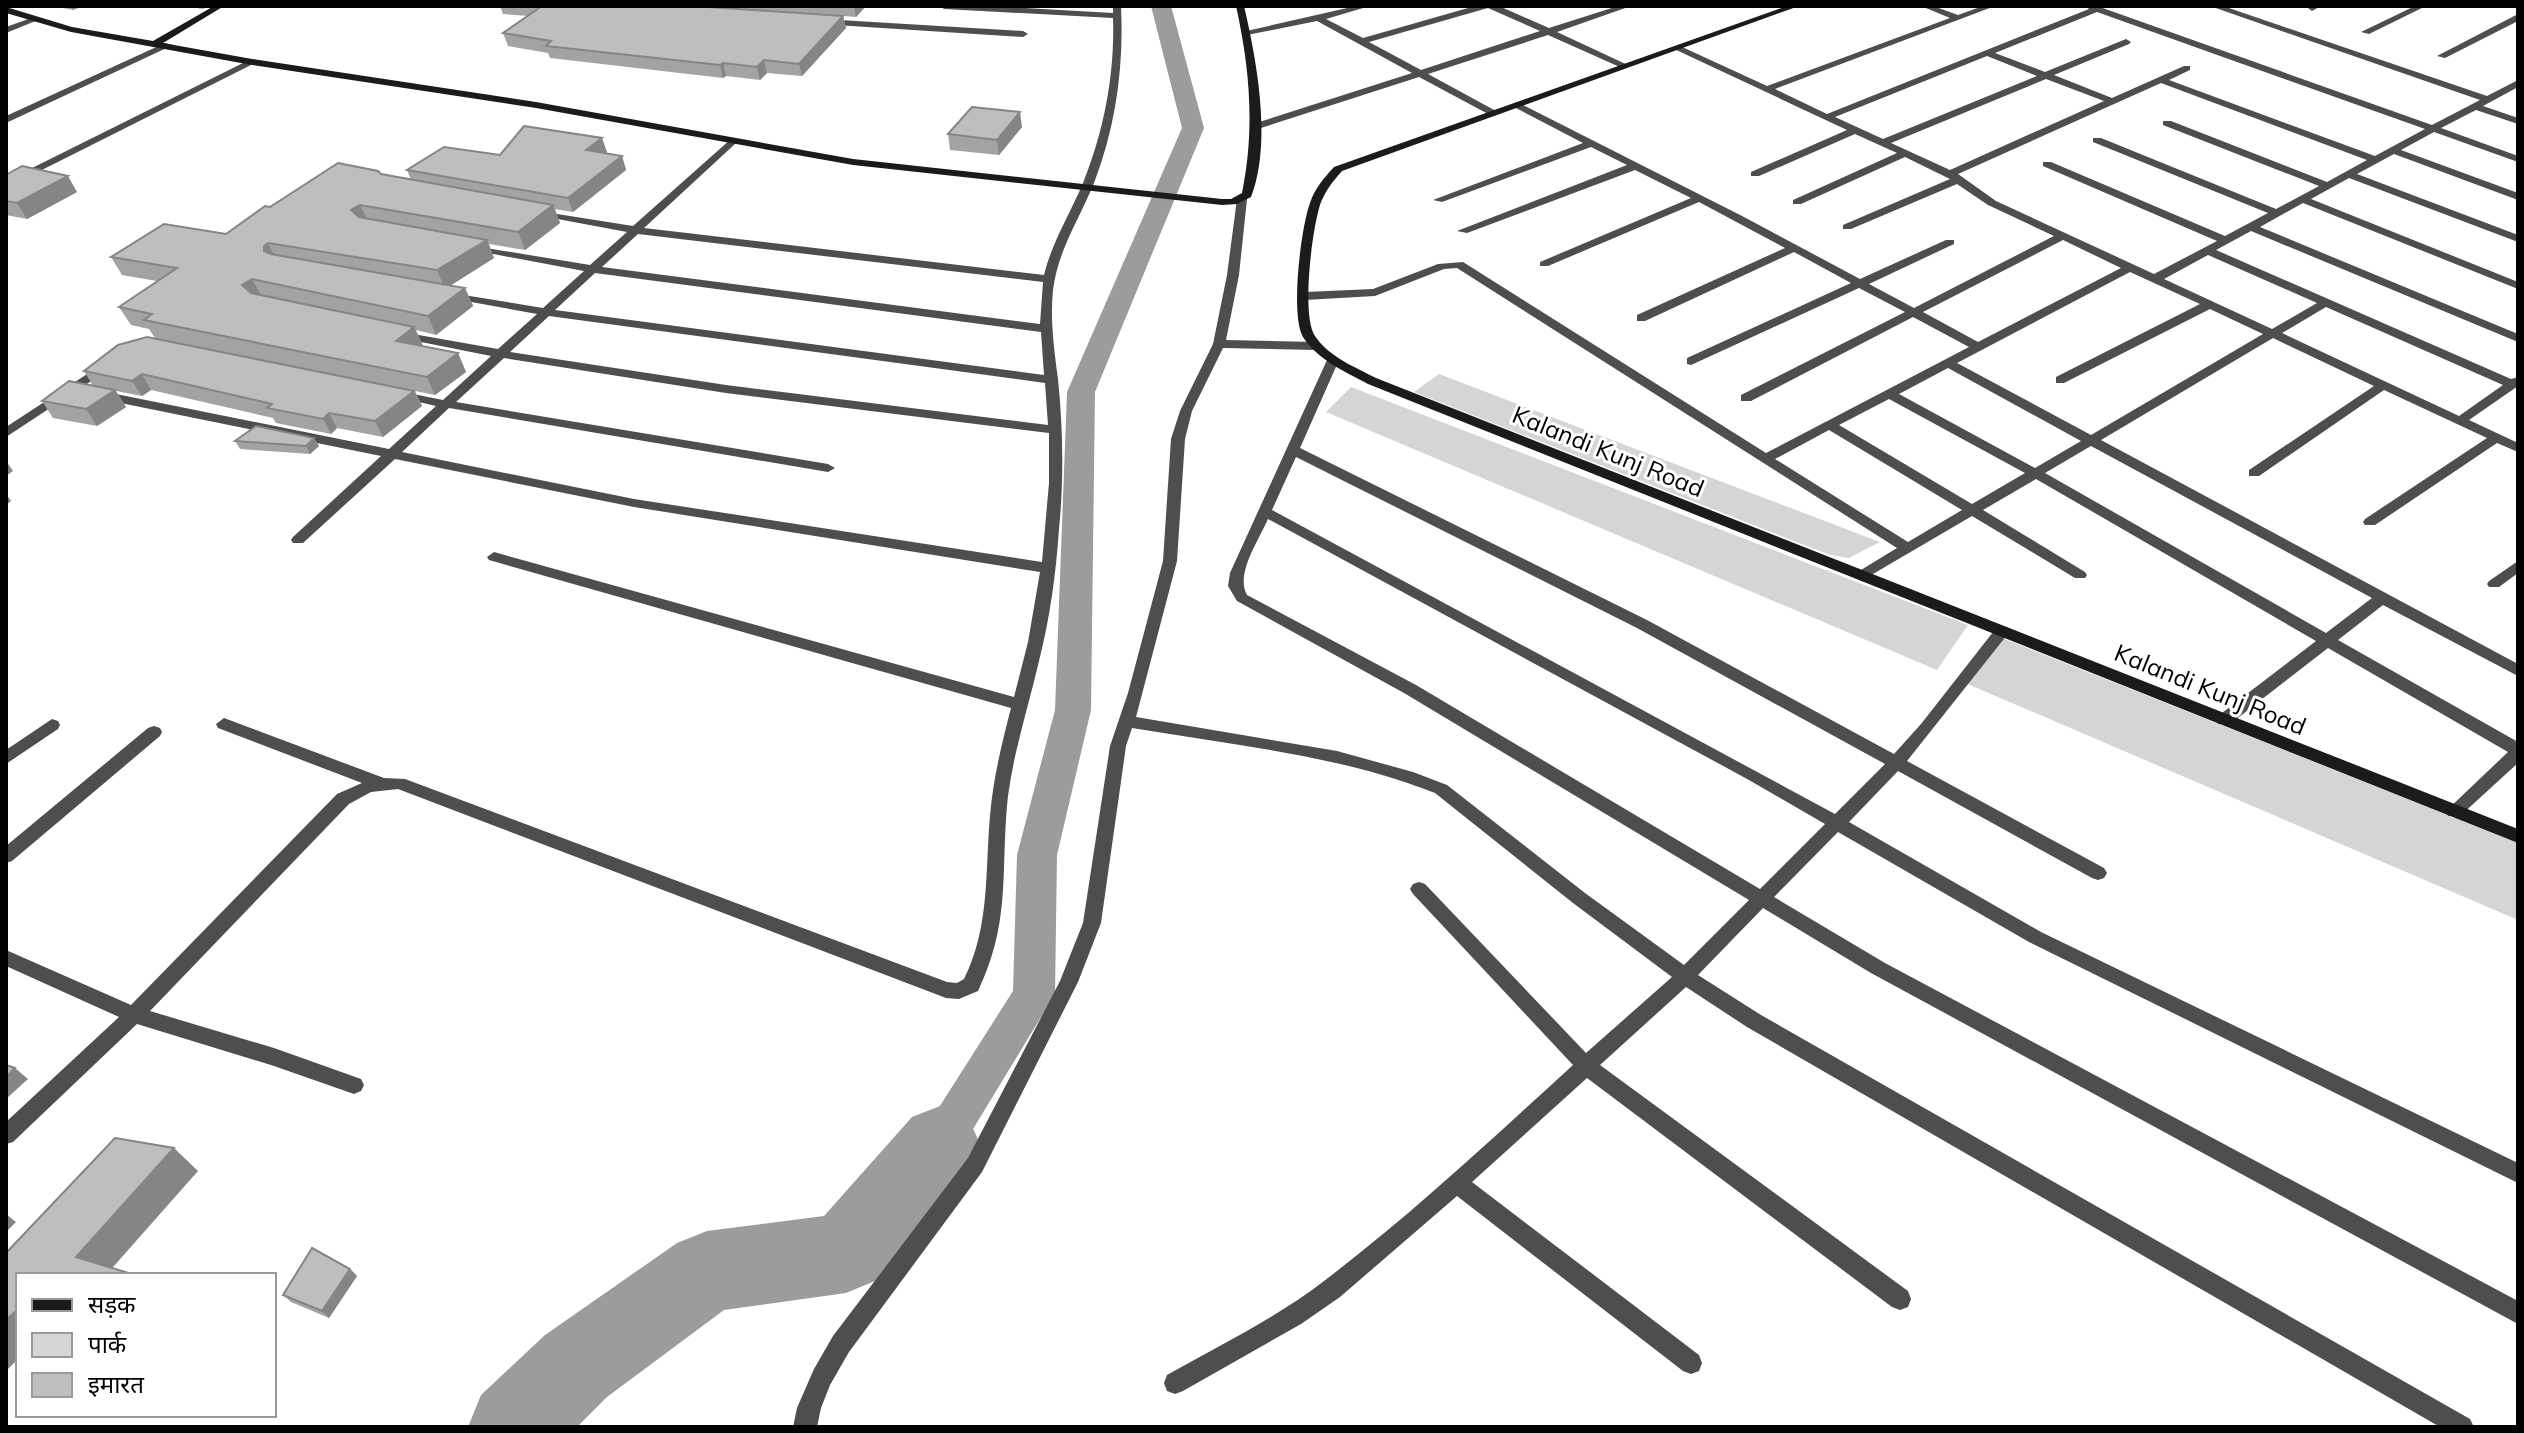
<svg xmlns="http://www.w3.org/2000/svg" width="2524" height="1433" font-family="Mulish,'Noto Sans Devanagari',sans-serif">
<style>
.green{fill:#d5d5d5}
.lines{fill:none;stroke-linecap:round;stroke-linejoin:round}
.canal{fill:#9c9c9c;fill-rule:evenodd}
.river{fill:#9c9c9c;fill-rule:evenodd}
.street{fill:#4e4e4e;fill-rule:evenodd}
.secondary{fill:#1b1b1b;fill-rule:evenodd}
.wall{fill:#a3a3a3}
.shaded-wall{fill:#858585}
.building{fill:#bebebe;stroke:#858585;stroke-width:2}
.labels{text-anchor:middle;stroke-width:6;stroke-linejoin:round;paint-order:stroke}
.street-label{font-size:24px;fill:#000;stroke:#fff}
</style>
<rect width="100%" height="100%" fill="#fff"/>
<g class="green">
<path d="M1439,374l441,168 -31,16 -19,-3 -416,-163z"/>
<path d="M1351,387l617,238 -31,45 -611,-258z"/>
<path d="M1992,634l526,209v77l-555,-238z"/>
</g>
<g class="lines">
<path class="canal" d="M1151,6h20l33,122 -109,264 -4,318 -34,145 -2,139 -99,163 -16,6 -16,-6 -7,-15 96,-151 4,-136 38,-145 12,-318 115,-264z"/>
<path class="river" d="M940,1106l28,11 11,25 -11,25 -93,114 -29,12 -122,17 -117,87 -30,30h-109l13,-32 64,-60 132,-92 30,-12 117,-15 88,-99z"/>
<g class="street">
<path d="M940,6h50l123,7v-7h8c3,60 -5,120 -27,177 -15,37 -36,67 -41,107 -3,30 1,59 5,89 5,49 6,100 1,150 -3,44 -9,89 -20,132 -10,44 -25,89 -31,135 -8,74 4,124 -30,195l-19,8 -13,-1 -548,-209 -27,3 -22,12 -199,207 124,37 87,31 3,6 -3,6 -7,3 -80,-28 -137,-42 -124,118 -7,2v-22l113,-105 -113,-51v-16l125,55 206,-211 25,-11 -144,-55 -2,-4 8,-6 160,60 21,1 542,203 10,1 7,-4c26,-52 21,-107 26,-163 3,-37 12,-73 21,-108l-522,-148 -2,-3 7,-5 520,145 14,-55 12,-70 -406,-65 -239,-48 -92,84h-10l-2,-3 2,-3 88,-81 -280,-57 -6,-4 6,-4 288,58 47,-43 -43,-10v-6l50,10 48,-44 -95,-19v-6l102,18 39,-35 -88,-16 -4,-2v-4l98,16 41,-37 -112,-21 -4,-1v-4l122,20 37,-33 -91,-17 -5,-3 1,-2 101,16 98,-87 5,3 -1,2 -91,84 400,47c8,-33 26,-61 39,-92 21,-52 32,-109 30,-165l-169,-9zM638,234l405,48 -3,42 -438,-57zM595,273l446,59 3,43 -489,-65zM549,316l496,67 3,42 -322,-40 -216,-33zM504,358l222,35 323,40v50l-7,79 -408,-63 -232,-47 47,-44 379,64 7,-4 -7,-4 -372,-62z"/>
<path d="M1356,6h14l-44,13 37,19 112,-32h24l50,22 69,-22h13l-74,26 73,34 -8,2 -74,-33 -120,39 68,37v4h-6l-71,-38 -158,51h-8v-4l159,-51 -95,-52 -70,14 -5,-3zM1488,8l52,23 -119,39 -52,-28z"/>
<path d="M1921,6h12l25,9 25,-9h12l-220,83 52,25 262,-105 -4,-3h12l335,119 48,-25 -270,-94h13l264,90 31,-16v7l-35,19 35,12v6l-42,-14 -35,18 77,28v6l-84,-30 -33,18 117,43v7l-124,-46 -37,20 161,61v7l-169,-64 -38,21 207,83v7l-215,-86 -43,24 258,107v8l-267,-111 -35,19 295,129 7,-2v9l-49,34 49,23v9l-21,-9 -122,82h-10l-2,-3 2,-3 122,-81 -103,-48 -125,86h-10v-6l125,-84 -101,-48 -172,102 417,224v12l-135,-71 -45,35 180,102v21l-58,53h-12l-2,-5 62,-59 -180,-104 -98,76h-12l-2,-4 2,-4 98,-75 -280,-162 -53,31 102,62 2,3 -2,3h-10l-103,-62 -111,65 -7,-5 2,-3 41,-25 -440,-280 -13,1 -69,27 -70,4 -6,-4 6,-4 68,-3 65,-25 25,-2 303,191 203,-106 -56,-30 -162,84h-10v-6l164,-83 -46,-24 -168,77 -4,-1v-6l164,-75 -57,-31 -149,69h-8v-6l148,-67 -86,-46 -151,64h-8v-4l151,-64 -56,-28 -168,63 -10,-2 170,-66 -36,-18 -149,55 -9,-2 150,-57 -69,-36 -2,-2 5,-3 227,115 116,62 86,-39h8v4l-85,40 45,24 140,-72 -66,-31 -31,-21 -106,45h-8v-4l107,-46 -45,-22 -104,47h-8v-4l104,-47 -42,-19 -96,42h-8v-4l96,-42 -175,-82 8,-2 87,40 183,-68zM2097,12l328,117 -50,27 -206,-76 21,-10v-4h-6l-72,32 -58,-23 75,-31 2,-2 -5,-3 -81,33 -50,-19zM1987,56l50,20 -154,63 -48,-22zM2046,79l58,22 -154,69 -59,-27zM2161,83l206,77 -40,22 -156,-61h-8v4l156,61 -43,23 -175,-71h-8v4l175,71 -43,23 -174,-74h-8v4l174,75 -63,33 -158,-73 -38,-27zM2063,240l58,28 -143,74 -55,-30zM2208,255l109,48 -45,26 -108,-50zM2130,272l70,32 -144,73v6h8l146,-74 53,25 -172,101 -134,-72zM2326,307l177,78 -44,31 -177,-83zM1948,368l133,73 -46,27 -136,-74zM1889,399l136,74 -53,31 -133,-79zM1829,430l133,80 -54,32 -133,-83zM2091,446l281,152 -46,35 -281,-160z"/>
<path d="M2309,6h12l-9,5 -4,-3z"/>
<path d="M2415,6h11l-57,28 -8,-2z"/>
<path d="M2518,14v7l-73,37 -8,-2z"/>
<path d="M31,18l7,2 -32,13v-6z"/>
<path d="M823,19l200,12 5,3 -5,3 -203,-13 -1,-2z"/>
<path d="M165,43l8,2 -167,78v-7z"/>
<path d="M249,60l8,2 -251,126v-7z"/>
<path d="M1242,196l5,3 -8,76 -13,65 90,2 6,4 -6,4 -93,-2 -31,63 -7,28 -8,122 -41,156 201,34 76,21 34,13 138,108 99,72 65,-65 -345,-207 -167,-92 -9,-15 2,-13 97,-213 6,-4 6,4 -39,88 347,172 247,134 27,-30 76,-97h10l3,4 -3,4 -100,126 197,107 3,5 -3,5 -6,2 -6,-2 -194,-107 -49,51 192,110 477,231v20l-489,-241 -191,-110 -64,65 111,66 633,338v23l-647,-351 -108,-65 -65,67 63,40 709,404 4,8h-34l-693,-400 -61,-40 -86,78 308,226 3,8 -3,8 -8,3 -8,-3 -305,-229 -115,104 227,173 3,8 -3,8 -8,3 -8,-3 -226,-175 -117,101 -39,27 -118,67 -8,3 -8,-3 -3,-8 3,-8c53,-30 109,-57 157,-94 87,-66 168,-142 249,-216l-160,-171 -3,-5 3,-5 6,-2 6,2 161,169 86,-76 -99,-74 -138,-110c-96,-38 -202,-48 -303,-65l-6,18 -25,177 -23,59 -96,190 -133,180 -19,33 -9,23 -4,19h-24l4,-19 17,-39 19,-33 135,-178 92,-177 23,-58 27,-177 18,-53 35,-132 8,-122 9,-28 33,-67 14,-69 10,-76zM1296,457l341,171 248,136 -50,50 -563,-304zM1268,519l481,261 76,44 -65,65 -344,-204 -169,-90c-12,-21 12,-55 21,-76z"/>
<path d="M104,363l4,1v6l-102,67v-10z"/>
<path d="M2518,561v12l-19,14h-10l-2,-3 2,-3z"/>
<path d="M52,719l6,2 2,4 -2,4 -52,35v-14z"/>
<path d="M154,726l6,2 2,4 -2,4 -148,125 -6,2v-17l142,-118z"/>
</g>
<g class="secondary">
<path d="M214,6h10l-61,37 89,16 284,43 317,57 369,40h9l11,-6c13,-63 8,-124 -6,-187h8c13,56 28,136 7,191l-14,7 -15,1 -369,-40 -317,-57 -284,-43 -181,-33 -65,-19v-6l66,20 81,14z"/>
<path d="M1787,6h12l-457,165c-9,10 -16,19 -21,31 -9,25 -20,114 -6,134 14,21 40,31 61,42l1142,451v14l-1150,-459c-24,-13 -50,-24 -65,-47 -13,-22 -2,-110 7,-134 5,-15 14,-25 24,-36z"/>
</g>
</g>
<g class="wall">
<path d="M52,6h31l-10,4z"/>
<path d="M182,6h27l-6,3z"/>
<path d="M500,6h366l-10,11 -13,-1 3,12 -44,48 -35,-3 -7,7 -34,-4 -3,2 -173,-20 -2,-5 -40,-7 -5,-13 25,-17 -25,-2z"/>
<path d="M1022,127l-23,28 -49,-5 -2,-16z"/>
<path d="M607,152l-1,1 16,3 4,14 -53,42 -18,-3 5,14 -35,27 -36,-6 5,14 -43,27 14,3 8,18 -37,29 -20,-5 7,16 35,7 8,19 -31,23 -20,-4 7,15 -39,31 -46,-9 -6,6 -55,-11 -3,-5 -122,-28 -9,6 -26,-5 10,16 -29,19 -44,-8 -11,-17 51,-15 -9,-15 71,-33 -6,-9 -18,-4 -12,-18 38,-26 -35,-6 -11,-18 115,-23 44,-27 111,-33 30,6 -4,-10 93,-15z"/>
<path d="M6,175l71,17 -50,27 -21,-4z"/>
<path d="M314,438l5,8 -9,8 -70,-5 -5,-8z"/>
<path d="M350,1269l7,7 -28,42 -38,-16 -8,-7z"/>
</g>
<g class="shaded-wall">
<path d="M71,6h12l-10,4z"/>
<path d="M854,6h12l-10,11z"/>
<path d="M843,16l3,12 -44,48 -3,-12z"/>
<path d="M764,60l3,13 -7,7 -3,-13z"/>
<path d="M723,63l3,13 -3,2 -3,-13z"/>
<path d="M1020,112l2,15 -23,28 -2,-15z"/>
<path d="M602,138l5,14 -16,13 -5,-15z"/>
<path d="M622,156l4,14 -53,42 -5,-14z"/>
<path d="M68,176l9,16 -50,27 -10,-16z"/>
<path d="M360,205l9,18 -10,5 -8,-18z"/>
<path d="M553,205l7,18 -35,27 -7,-18z"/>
<path d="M487,240l7,18 -49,31 -8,-19z"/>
<path d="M268,243l9,18 -13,-10v-5z"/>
<path d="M252,279l10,18 -10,6 -10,-18z"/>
<path d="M465,288l8,18 -37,29 -8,-19z"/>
<path d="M414,327l9,19 -27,-5z"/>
<path d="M458,353l8,19 -31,23 -8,-18z"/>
<path d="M142,374l9,16 -9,6 -10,-15z"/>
<path d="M115,390l11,17 -29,19 -11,-17z"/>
<path d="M414,391l8,15 -39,31 -8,-16z"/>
<path d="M329,413l8,15 -6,6 -8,-15z"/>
<path d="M314,438l5,8 -9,8 -4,-8z"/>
<path d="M6,461l7,10 -7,5z"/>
<path d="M6,494l5,7 -5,4z"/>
<path d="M15,1068l13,11 -22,20v-22z"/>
<path d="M174,1148l24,23 -92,104 -30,-18z"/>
<path d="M6,1214l10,8 -10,10z"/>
<path d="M350,1269l7,7 -28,42 -7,-7z"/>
<path d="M18,1309v50l-12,12v-51z"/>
</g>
<g class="building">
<path d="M542,6h151l150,10 -44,48 -35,-4 -7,7 -34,-4 -3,2 -174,-19 5,-5 -48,-8z"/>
<path d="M972,107l48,5 -23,28 -49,-6z"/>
<path d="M524,126l78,12 -16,12 36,6 -54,42 -161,-28 37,-23 56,8z"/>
<path d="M338,163l40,8 3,3 172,31 -35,27 -158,-27 -9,5 8,7 128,23 -50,30 -169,-27 -4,3v5l7,3 194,34 -37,28 -176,-37 -10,6 9,8 163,34 -18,14 62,12 -31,24 -283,-57 8,-6 -33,-7 58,-39 -66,-11 53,-33 62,10 39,-28 5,1z"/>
<path d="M22,166l46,10 -51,27 -11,-2v-26z"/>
<path d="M147,337l267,54 -39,30 -46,-8 -6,6 -56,-11 5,-4 -130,-30 -10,7 -48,-10 34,-26z"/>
<path d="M69,381l46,9 -29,19 -44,-8z"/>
<path d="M256,426l58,12 -8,8 -71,-5z"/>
<path d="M6,1065l9,3 -9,9z"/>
<path d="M115,1138l59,10 -98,109 59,18h-117v34l-12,11v-67z"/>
<path d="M312,1248l38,21 -28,42 -39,-16z"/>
</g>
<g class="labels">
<g class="street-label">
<text transform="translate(1608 452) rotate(22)" y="8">Kalandi Kunj Road</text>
<text transform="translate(2210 690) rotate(22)" y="8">Kalandi Kunj Road</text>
</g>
</g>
<rect width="2524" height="1433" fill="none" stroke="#000000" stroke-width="16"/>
<rect x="16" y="1273" width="260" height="144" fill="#ffffff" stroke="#999999" stroke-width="2"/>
<rect x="32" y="1299" width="40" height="12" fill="#1b1b1b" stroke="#999999" stroke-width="2"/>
<text x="88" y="1313" font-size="24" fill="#000000">सड़क</text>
<rect x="32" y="1333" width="40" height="24" fill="#d5d5d5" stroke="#999999" stroke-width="2"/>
<text x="88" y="1353" font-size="24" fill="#000000">पार्क</text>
<rect x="32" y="1373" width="40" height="24" fill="#bebebe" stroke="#999999" stroke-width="2"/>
<text x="88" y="1393" font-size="24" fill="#000000">इमारत</text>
</svg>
